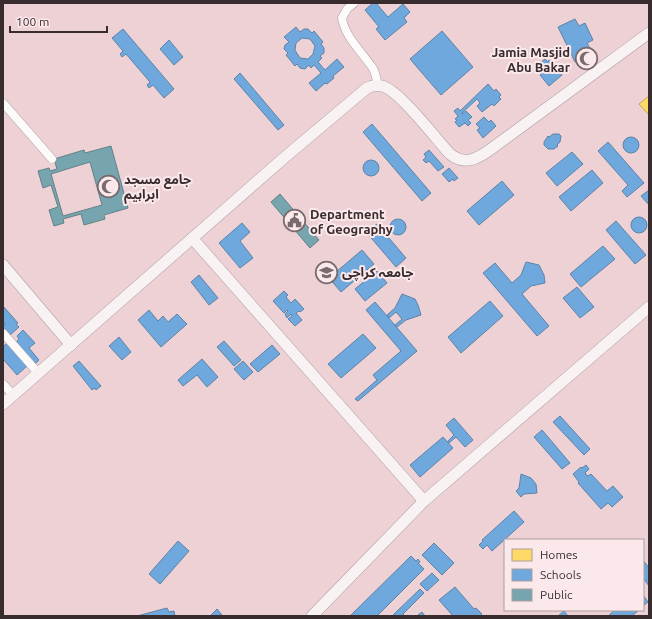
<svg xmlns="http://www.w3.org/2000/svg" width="652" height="619" font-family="Ubuntu,'Noto Sans Arabic',sans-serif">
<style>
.built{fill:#edd1d5;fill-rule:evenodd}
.homes{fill:#ffd966;stroke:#c3a555}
.schools{fill:#6fa8dc;stroke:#5e83a8;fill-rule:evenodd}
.public{fill:#76a5af;stroke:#638188;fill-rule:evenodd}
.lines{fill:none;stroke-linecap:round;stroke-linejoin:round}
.street-casing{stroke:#ad9fa2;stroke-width:9}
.secondary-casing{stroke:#ad9fa2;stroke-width:12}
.street{stroke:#fdfafa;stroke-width:8}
.secondary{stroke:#f8f2f3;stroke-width:11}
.labels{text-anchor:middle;stroke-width:4;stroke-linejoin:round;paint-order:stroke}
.poi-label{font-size:13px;font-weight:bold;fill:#382c2e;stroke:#fbe8eb;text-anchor:start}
</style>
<rect width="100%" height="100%" fill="#f0dee1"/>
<path class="built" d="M3,3h646v613h-646zM505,540h138v70h-138z"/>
<path class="homes" d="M649,96v19l-10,-11z"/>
<g class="schools">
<path d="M373,3h3l12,14 15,-13 7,8 -6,6 3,4 -22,18 -9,-11 3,-2 -14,-17z"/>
<path d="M575,19l4,7 6,-3 8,17 -6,3 6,11 -18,8 -17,-35z"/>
<path d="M296,27l4,5 4,-3h4l4,4 2,-2 9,11 -2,2 3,4v5l-4,3 2,2 -4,4 7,8 12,-11 7,8 -11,9 1,2 -7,6 -2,-1 -9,8 -7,-8 12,-10 -7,-8 -3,3 -2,-3 -4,4 -5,-1 -3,-4 -2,2 -9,-11 2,-2 -4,-4 1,-4 4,-3 -5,-5zM302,38l8,1 5,7 -2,8 -5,5 -8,-1 -5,-8 1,-7z"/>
<path d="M123,29l51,60 -10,9 -11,-13 -4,3 -2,-3 3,-3 -24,-28 -4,3 -2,-3 3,-3 -11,-13z"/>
<path d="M442,31l31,36 -32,28 -31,-36z"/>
<path d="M169,40l14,17 -9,8 -14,-16z"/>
<path d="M545,59l3,3 1,-2 13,15 -13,11 -9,-11 2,-2 -6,-7z"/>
<path d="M240,73l44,52 -6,5 -44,-51z"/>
<path d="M488,84l6,7 2,-2 5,6 -2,2 2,2 -7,7 -2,-2 -10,8 -5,-6 3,-3 -3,-4 -15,14v1l4,-3 6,6 -4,3 3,3 -3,3 -3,-3 -6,4 -4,-5 2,-2 -2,-1 3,-3 -4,-5 4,-3 2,3z"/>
<path d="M484,117l5,5 2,-2 5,6 -13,12 -6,-8 3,-2 -4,-4z"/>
<path d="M372,124l59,69 -9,8 -59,-69z"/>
<path d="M553,134h6l2,2 -1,6 -3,3 1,1 -4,3h-6l-4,-4v-3l4,-6 1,1z"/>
<circle cx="631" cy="145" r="8"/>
<path d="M608,142l36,41 -17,14 -5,-6 6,-6 -30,-34z"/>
<path d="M429,150l15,17 -6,4 -9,-10 -3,2 -3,-3 3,-3 -2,-3z"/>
<path d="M572,152l11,12 -26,22 -11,-13z"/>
<circle cx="371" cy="168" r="8"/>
<path d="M449,168l9,10 -4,3 -1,-2 -4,3 -7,-8z"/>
<path d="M592,170l11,13 -32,28 -12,-14z"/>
<path d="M502,181l12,14 -35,30 -12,-14z"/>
<path d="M649,190v15l-8,-9z"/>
<circle cx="639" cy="225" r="8"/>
<circle cx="398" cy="227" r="8"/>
<path d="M616,221l30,34 -11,9 -29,-34z"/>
<path d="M242,223l8,9 -10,9 13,17 -13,10 -21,-25z"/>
<path d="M377,224l29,34 -10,9 -30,-35z"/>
<path d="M603,246l12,13 -34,28 -11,-13z"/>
<path d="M362,250l12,14 -33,28 -12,-14z"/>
<path d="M526,262l13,3 5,10 1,8 -14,3 -9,8 27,32 -12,10 -54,-63 12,-10 17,20 9,-8z"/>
<path d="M377,271l10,12 -22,18 -10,-12z"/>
<path d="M199,275l19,23 -9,7 -18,-23z"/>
<path d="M577,287l17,20 -14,11 -17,-20z"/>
<path d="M284,291l4,4 -2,2 5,6 4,-4 9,10 -4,3 -1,-1 -3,2 6,7 -7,6 -7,-7 4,-3 -1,-2 -4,4 -2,-4 3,-3 -1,-1 -3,3 -11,-12z"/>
<path d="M402,294l13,5 3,6 3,10 -15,5 -9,7 -2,-2 7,-6 -6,-7 -7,6 -2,-3 8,-7z"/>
<path d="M490,301l13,15 -42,37 -13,-16z"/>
<path d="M375,302l42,49 -59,50 -3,-2 22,-19 -4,-5 28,-24 -35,-41z"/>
<path d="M3,306l15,17 -2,1 3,3 -9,8 -7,-8 2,-3 -2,-3z"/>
<path d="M149,310l9,11 5,-5 5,6 9,-8 10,10 -26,23 -23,-27z"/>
<path d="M23,330l12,13 -6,5 10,12 -4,4 -19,-22 3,-3 -2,-3z"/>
<path d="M363,334l13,14 -35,30 -13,-14z"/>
<path d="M119,337l12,15 -9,8 -13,-14z"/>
<path d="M224,341l17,19 -7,6 -17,-19z"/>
<path d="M7,343l20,23 -10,9 -14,-16v-12z"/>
<path d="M272,345l8,9 -22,18 -8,-8z"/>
<path d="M202,359l16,18 -11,10 -10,-12 -14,11 -5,-6z"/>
<path d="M79,361l22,25 -5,4 -1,-2 -3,2 -19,-24z"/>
<path d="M243,361l10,11 -9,8 -10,-11z"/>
<path d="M560,416l30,33 -6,6 -31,-33z"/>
<path d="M454,418l19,22 -8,7 -9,-10 -7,6 -2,-1 7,-7 -8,-10z"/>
<path d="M542,430l28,33 -8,6 -28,-32z"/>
<path d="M443,437l10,11 -33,29 -10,-12z"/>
<path d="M586,465l3,4 -4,4 3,3 3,-2 16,17 6,-5 10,11 -11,10 -4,-4 -7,6 -23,-26 1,-1 -6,-8 8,-7 1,1z"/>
<path d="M521,474l10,4 5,6 1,9 -13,1 -3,3 -5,-6 3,-3z"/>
<path d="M514,511l10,11 -32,29 -5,-6 -4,4 -4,-4 4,-4 -1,-1z"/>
<path d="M178,541l11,10 -29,33 -11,-10z"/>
<path d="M434,543l20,20 -12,12 -20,-20z"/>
<path d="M411,556l5,5 2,-2 2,3 -2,1 6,6 -47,47h-27z"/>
<path d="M643,560l6,8v18l-6,-8z"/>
<path d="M432,573l7,7 -12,11 -7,-7z"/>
<path d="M455,587l19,22 2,-1 6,6 -2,2h-27l-14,-16z"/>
<path d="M420,589l4,4 -21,21 2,2h-13z"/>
<path d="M643,595l5,7 -5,4z"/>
<path d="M167,608l2,4 5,-1 1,5h-38z"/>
<path d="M217,609l5,6 -12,1z"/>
<path d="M615,610h24l-7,6h-24z"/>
<path d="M564,611l4,5h-10z"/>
<path d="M422,612l3,4 -7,-1z"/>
</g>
<g class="public">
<path d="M111,146l17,62 -24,7 1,4 -21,6 -3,-11 -18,5 1,4 -10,3 -5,-16 9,-3 -7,-22 -8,3 -5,-17 11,-3 1,3 7,-2 -3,-10 30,-9 1,3zM90,162l12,43 -39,11 -12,-42z"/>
<path d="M280,194l39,46 -9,8 -39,-46z"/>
</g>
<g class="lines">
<defs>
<g id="street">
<path d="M354,3l-7,6 -5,9c3,19 19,33 30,49 4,5 4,12 6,18"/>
<path d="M3,103l49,56"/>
<path d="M3,333l36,41"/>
<path d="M3,384l11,12"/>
</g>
<g id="secondary">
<path d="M192,238l232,263"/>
<path d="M3,265l68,80"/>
<path d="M3,404l282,-247 82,-69c4,-2 9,-3 15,-2 17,4 54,53 68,68 15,12 27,5 41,-5l158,-116"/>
<path d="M312,616l112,-115 225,-194"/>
</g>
</defs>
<use href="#street" class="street-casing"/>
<use href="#secondary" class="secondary-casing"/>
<use href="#street" class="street"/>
<use href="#secondary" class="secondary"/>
</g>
<defs>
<symbol id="mosque-ring" viewBox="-11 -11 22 22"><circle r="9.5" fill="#fbe8eb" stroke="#786a6d" stroke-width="1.5"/><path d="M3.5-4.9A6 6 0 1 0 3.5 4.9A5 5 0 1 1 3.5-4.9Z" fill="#786a6d"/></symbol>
<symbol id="civic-ring" viewBox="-11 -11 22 22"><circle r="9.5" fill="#fbe8eb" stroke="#786a6d" stroke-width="1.5"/><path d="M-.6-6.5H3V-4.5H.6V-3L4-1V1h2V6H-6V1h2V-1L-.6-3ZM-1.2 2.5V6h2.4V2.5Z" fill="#786a6d"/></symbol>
<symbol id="university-ring" viewBox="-11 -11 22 22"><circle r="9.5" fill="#fbe8eb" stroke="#786a6d" stroke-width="1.5"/><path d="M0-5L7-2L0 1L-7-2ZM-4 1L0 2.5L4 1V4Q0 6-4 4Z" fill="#786a6d"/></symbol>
</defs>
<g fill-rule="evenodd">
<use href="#mosque-ring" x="574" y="46" width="25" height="25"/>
<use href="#mosque-ring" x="96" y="174" width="25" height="25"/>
<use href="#civic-ring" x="282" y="208" width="25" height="25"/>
<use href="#university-ring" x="314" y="260" width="25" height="25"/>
</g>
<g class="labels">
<g class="poi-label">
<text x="570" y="57" text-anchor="end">Jamia Masjid<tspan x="570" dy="15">Abu Bakar</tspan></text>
<text x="124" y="184">جامع مسجد<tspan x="124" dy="15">ابراہیم</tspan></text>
<text x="310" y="219">Department<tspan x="310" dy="15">of Geography</tspan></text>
<text x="342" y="277">جامعہ کراچی</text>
</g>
</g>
<rect width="652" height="619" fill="none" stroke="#382c2e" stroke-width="8"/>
<rect x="504" y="539" width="140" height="72" fill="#fbe8eb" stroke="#ad9d9f"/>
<rect x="512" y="549" width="20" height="12" fill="#ffd966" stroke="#ad9d9f"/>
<text x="540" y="559" font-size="12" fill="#382c2e">Homes</text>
<rect x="512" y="569" width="20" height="12" fill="#6fa8dc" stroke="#ad9d9f"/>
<text x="540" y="579" font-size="12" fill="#382c2e">Schools</text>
<rect x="512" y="589" width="20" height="12" fill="#76a5af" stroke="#ad9d9f"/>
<text x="540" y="599" font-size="12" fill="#382c2e">Public</text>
<path d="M10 26v6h97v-6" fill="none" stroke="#382c2e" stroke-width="2"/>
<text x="16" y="26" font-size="12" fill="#382c2e" stroke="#fbe8eb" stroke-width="3" paint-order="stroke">100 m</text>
</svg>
